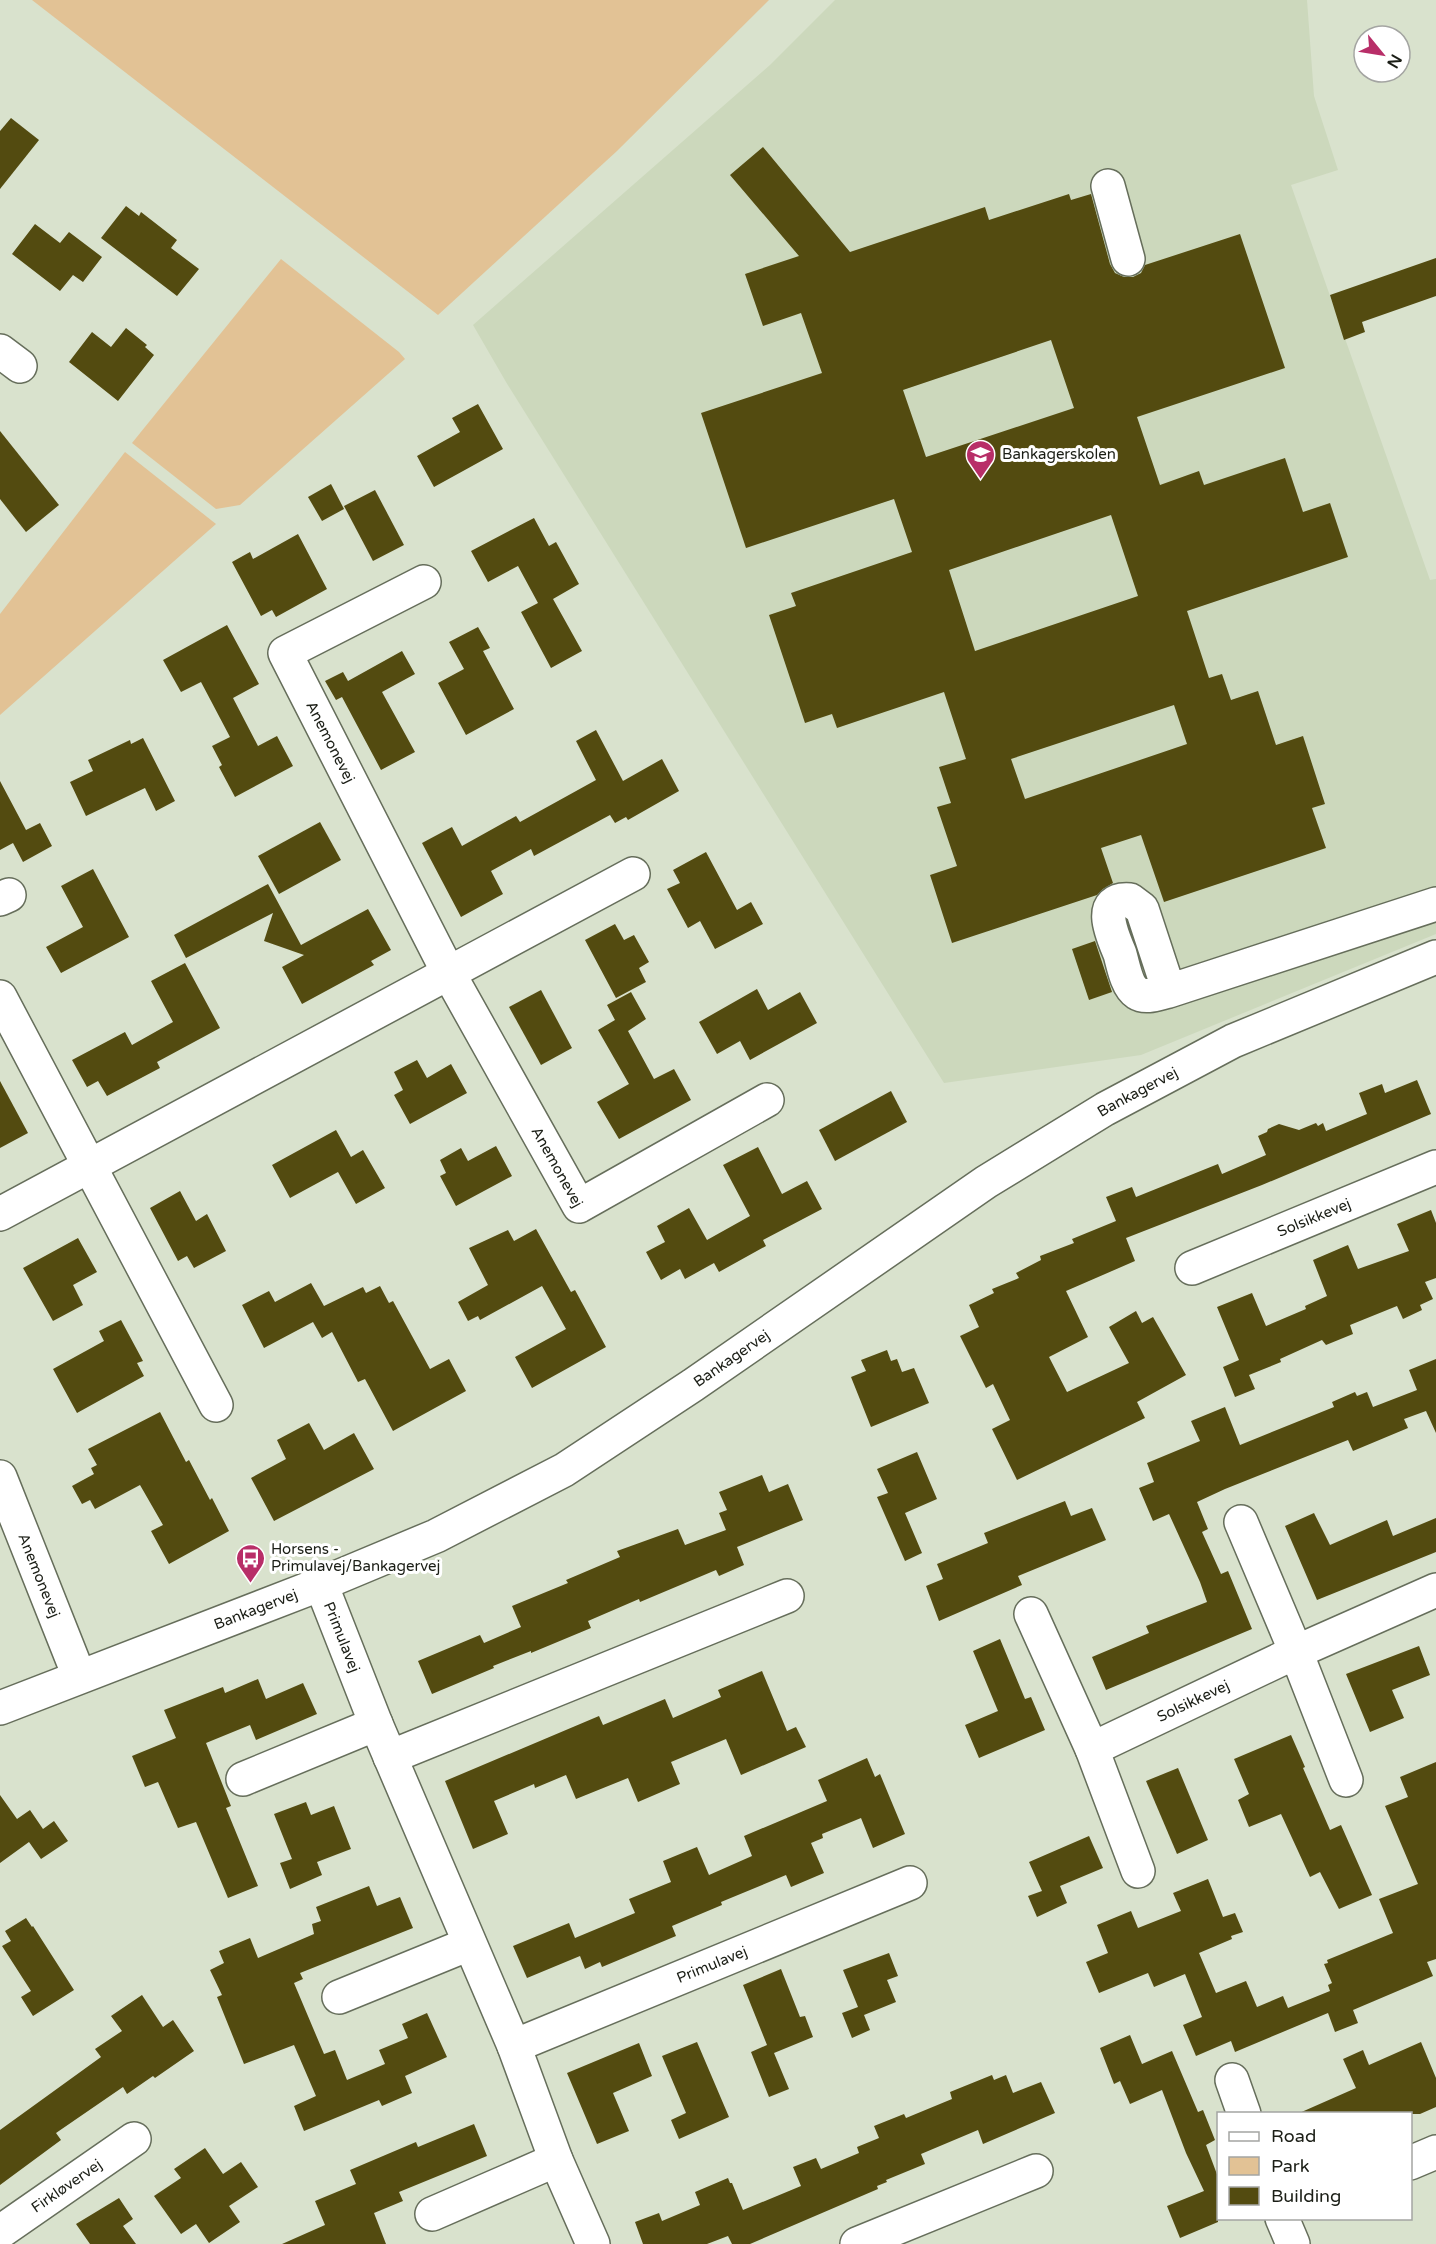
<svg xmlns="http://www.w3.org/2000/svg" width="1436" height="2244" font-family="'Varela Round',sans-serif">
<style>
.built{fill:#ccd8bc}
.green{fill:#e2c295}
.building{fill:#534b10;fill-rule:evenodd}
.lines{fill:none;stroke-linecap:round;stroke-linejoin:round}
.minor-casing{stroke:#666e5b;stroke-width:36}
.minor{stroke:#fff;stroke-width:33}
.labels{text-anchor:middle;stroke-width:6;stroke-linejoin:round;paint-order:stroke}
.poi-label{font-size:15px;fill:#1b1e16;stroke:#fff;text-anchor:start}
.street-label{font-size:15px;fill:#1b1e16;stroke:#fff}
</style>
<rect width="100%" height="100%" fill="#d9e2cd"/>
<path class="built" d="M835,0h472l7,96 24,74 -47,15 139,395 6,-1v355l-295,121 -197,28 -438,-701 -33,-57 297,-260z"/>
<g class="green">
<path d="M32,0h737l-152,151 -179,164z"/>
<path d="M281,259l118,93 6,7 -165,146 -24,4 -84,-66z"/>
<path d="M125,452l91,72 -216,191v-101z"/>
</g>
<g class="building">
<path d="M11,118l28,22 -39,49v-58z"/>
<path d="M763,147l87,105 135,-45 4,13 80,-26 2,6 20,-6 19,70 5,9 9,4h9l8,-4 4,-8 95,-31 45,134 -148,49 23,68 39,-14 5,14 81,-27 18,54 27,-9 18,54 -161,54 22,67 13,-4 9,26 27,-9 18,54 27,-9 22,68 -13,4 14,40 -162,54 -23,-67 -40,13 12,35 -10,6 -6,6 -145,48 -22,-68 27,-9 -20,-59 14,-4 -12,-36 27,-8 -22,-67 -107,36 -5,-14 -27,9 -36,-108 27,-9 -5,-13 121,-41 -18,-53 -148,49 -45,-135 121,-40 -21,-60 -38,13 -18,-52 54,-18 -69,-81zM1051,340l23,68 -148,49 -23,-67zM1111,515l27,81 -163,55 -26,-81zM1174,705l13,39 -162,55 -14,-40z"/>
<path d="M126,206l13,10 2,-4 36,28 -6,8 28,21 -22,27 -76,-58z"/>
<path d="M35,224l25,19 9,-11 33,25 -19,25 -10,-7 -13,16 -48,-37z"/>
<path d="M1436,258v38l-74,26 3,10 -21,8 -14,-45z"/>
<path d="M126,328l21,17 -2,2 9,8 -36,46 -49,-39 23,-30 19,15z"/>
<path d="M478,404l25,45 -69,38 -17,-31 43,-24 -8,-14z"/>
<path d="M0,431l59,74 -33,27 -26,-33z"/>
<path d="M331,484l13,25 -22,12 -14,-24z"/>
<path d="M375,490l29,55 -31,16 -29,-55z"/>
<path d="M534,518l15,28 7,-4 23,42 -26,15 29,52 -31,17 -30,-56 17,-9 -20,-37 -30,16 -17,-31z"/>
<path d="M298,534l29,55 -51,28 -4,-7 -11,6 -29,-54 18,-10 3,7z"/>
<path d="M227,625l32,59 -26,14 25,48 19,-10 16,30 -58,31 -16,-30 3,-2 -10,-19 18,-9 -29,-55 -20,10 -18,-32z"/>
<path d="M478,627l12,21 -7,3 31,58 -48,26 -28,-52 26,-14 -15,-27z"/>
<path d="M402,651l13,23 -33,18 33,60 -34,18 -39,-73 -6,3 -11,-19 18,-9 5,9z"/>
<path d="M596,730l27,51 39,-22 17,32 -51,29 -2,-3 -11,6 -5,-8 -76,41 -3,-7 -40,22 12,23 -42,23 -39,-74 30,-16 10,19 54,-30 4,6 76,-42 -20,-39z"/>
<path d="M143,738l32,63 -19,10 -11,-23 -59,28 -16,-34 23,-11 -5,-11 42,-20 1,4z"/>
<path d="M0,781l26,49 14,-7 12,23 -29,16 -10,-19 -13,7z"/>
<path d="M320,822l21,38 -62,34 -21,-38z"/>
<path d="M706,852l31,58 14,-8 12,22 -48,25 -15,-28 -12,7 -21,-39 13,-6 -7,-13z"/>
<path d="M93,869l36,68 -68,36 -15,-26 37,-20 -22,-41z"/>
<path d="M268,884l33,61 67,-36 23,41 -20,11 3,4 -72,39 -20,-37 22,-12 -40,-14 9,-28 -87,45 -12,-23z"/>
<path d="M615,924l9,16 10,-5 15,27 -10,6 7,14 -30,16 -31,-58z"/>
<path d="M1095,941l17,51 -23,8 -17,-51z"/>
<path d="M185,963l35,65 -63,34 3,6 -53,28 -9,-15 -11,6 -15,-27 53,-28 7,13 41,-23 -22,-41z"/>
<path d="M757,989l11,21 32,-18 17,31 -67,37 -10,-19 -23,13 -18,-32z"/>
<path d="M541,990l31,58 -31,17 -32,-58z"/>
<path d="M631,992l15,27 -18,12 26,48 20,-10 17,31 -72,39 -22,-37 32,-18 -31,-54 17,-10 -8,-15z"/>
<path d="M417,1060l10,18 24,-14 16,29 -57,31 -16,-29 9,-5 -9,-18z"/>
<path d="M1417,1080l14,34 -169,71 -136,53 9,23 -69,30 22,46 -39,20 18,35 62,-29 -20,-36 27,-16 6,12 11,-6 33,58 -49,27 8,16 -128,62 -25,-51 18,-9 -17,-36 -7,4 -26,-52 19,-9 -10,-22 25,-12 -2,-4 27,-11 -3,-5 25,-13 -1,-4 34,-13 -2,-4 44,-18 -10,-24 26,-10 4,10 82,-33 4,10 44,-19 -8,-19 9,-4 1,-3 11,-5 20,6 17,-7 2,3 5,-3 3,8 41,-17 -8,-21 23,-9 3,9z"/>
<path d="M0,1081l28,52 -28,15z"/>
<path d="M891,1091l16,31 -72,39 -16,-31z"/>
<path d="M336,1130l15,27 12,-7 22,38 -29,16 -18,-32 -48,26 -18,-33z"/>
<path d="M496,1146l16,30 -56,30 -16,-30 6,-3 -6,-13 21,-12 7,13z"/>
<path d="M758,1147l24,47 25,-13 15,28 -59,31 3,6 -47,26 -5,-9 -29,16 -5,-10 -19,11 -15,-28 19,-10 -8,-16 32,-18 18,32 43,-24 -27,-51z"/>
<path d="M180,1191l16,30 11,-7 19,37 -32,17 -7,-12 -9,5 -28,-53z"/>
<path d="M1431,1210l5,13v55l-11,4 8,17 -13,6 2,5 -19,9 -6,-13 -47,19 3,9 -27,11 -4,-5 -42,19 1,3 -32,13 6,14 -20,8 -12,-30 16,-7 -22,-53 35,-14 14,33 40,-17 -1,-3 22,-10 -14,-36 35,-15 10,24 51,-18 -12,-27z"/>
<path d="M536,1229l35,63 4,-2 31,57 -74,41 -17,-31 51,-28 -24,-43 -62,34 -2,-4 -10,5 -10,-19 30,-17 -19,-37 39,-18 6,11z"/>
<path d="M78,1238l19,34 -24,13 10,20 -30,16 -30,-53z"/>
<path d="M311,1283l13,23 39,-19 3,6 14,-7 9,17 4,-2 37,68 19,-10 17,32 -73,40 -28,-52 -7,3 -26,-50 -10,6 -9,-16 -49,26 -22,-43 27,-14 6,11z"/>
<path d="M121,1320l22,41 -6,2 7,13 -67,37 -24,-44 51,-28 -5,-10z"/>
<path d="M887,1350l4,11 6,-2 5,13 12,-4 15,35 -58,24 -20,-50 15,-6 -5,-11z"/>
<path d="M1436,1359v74l-10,-22 -22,8 4,9 -55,23 -5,-11 -123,49 -28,13 11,27 -6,3 19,42 7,-3 24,58 -146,61 -14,-33 57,-24 -3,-7 61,-24 -7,-20 -31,-68 -16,7 -14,-33 15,-6 -7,-19 53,-22 -9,-20 34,-14 15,38 94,-38 -2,-5 23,-10 2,4 10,-4 6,15 44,-17 -8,-20z"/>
<path d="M160,1412l26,50 3,-2 21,40 2,-2 17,33 -60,33 -18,-33 12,-6 -23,-40 -45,24 -5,-9 -8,4 -10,-18 22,-12 -3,-6 6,-3 -9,-16z"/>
<path d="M309,1423l15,27 30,-17 20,36 -100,52 -23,-43 35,-19 -9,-19z"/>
<path d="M917,1452l20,47 -32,14 17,40 -17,8 -28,-64 11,-4 -11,-24z"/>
<path d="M762,1475l7,17 19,-8 15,36 -66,27 7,18 -25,11 -3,-6 -76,32 -1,-3 -51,22 3,7 -60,25v-2l-38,15 1,2 -62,26 -14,-33 62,-26 4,8 37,-16 -9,-21 56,-23 -2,-3 54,-23 -3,-6 61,-22 7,16 41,-15 -7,-17 8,-3 -8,-18z"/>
<path d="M1065,1501l6,15 21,-8 14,32 -88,36 4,9 -83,36 -13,-35 17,-7 -6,-15 51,-21 -4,-10z"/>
<path d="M1314,1513l16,32 57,-25 6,16 43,-18v34l-119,48 -32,-74z"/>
<path d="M1000,1639l25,60 6,-2 14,33 -66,28 -14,-33 33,-14 -25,-60z"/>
<path d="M1419,1646l11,29 -38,15 12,28 -34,14 -24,-58z"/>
<path d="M762,1671l25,60 9,-4 10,20 -65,28 -15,-36 -55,23 9,22 -42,18 -10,-24 -52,21 -10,-24 -31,13 -1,-4 -40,17 14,33 -35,15 -28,-68 154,-65 4,9 62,-26 8,19 48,-21 -3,-7z"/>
<path d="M258,1679l8,20 37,-16 14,31 -61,26 -6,-15 -44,18 25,63 -5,2 32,78 -30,12 -32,-76 -18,6 -20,-46 -13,5 -13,-31 44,-18 -12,-28 59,-23 2,6z"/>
<path d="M1291,1735l14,32 -2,1 27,62 11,-5 31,70 -33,14 -19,-37 -10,5 -29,-63 -32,13 -11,-27 11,-6 -15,-35z"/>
<path d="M867,1758l8,19 5,-3 25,60 -32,14 -12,-30 -39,16 1,4 -12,5 13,30 -33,14 -5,-12 -65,27 1,3 -50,21 4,10 -74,31 -2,-5 -15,7 -5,-13 -53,22 -14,-32 56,-23 6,15 60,-25 -6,-14 42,-17 -8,-21 34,-14 12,28 43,-19 -8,-20 83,-35 -9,-21z"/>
<path d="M1436,1762v197l-9,3 6,14 -80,34 5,13 -23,9 -7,-19 -93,39 -4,-11 -35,15 -13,-31 19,-8 -17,-43 -31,13 -6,-14 -49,20 -13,-31 22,-9 -11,-28 34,-14 7,17 43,-17 -8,-18 35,-14 15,38 12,-4 8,19 -12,4 1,3 -33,14 17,40 30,-12 11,26 26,-11 5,12 42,-17 -2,-6 4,-2 -8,-19 4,-1 -1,-3 66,-27 -14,-34 39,-15 -33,-78 23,-9 -8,-20z"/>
<path d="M1178,1768l30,72 -31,14 -31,-73z"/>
<path d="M0,1795l17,24 13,-9 13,19 11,-8 14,20 -27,18 -12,-17 -29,21z"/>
<path d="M306,1802l5,13 23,-9 17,43 -34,13 5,13 -32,14 -10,-26 12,-4 -18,-45z"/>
<path d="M1089,1836l14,32 -43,18 7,17 -30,14 -9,-21 14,-5 -13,-29z"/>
<path d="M369,1886l8,20 23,-9 13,31 -113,45 3,6 -9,4 30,71 11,-4 12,30 38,-16 -6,-14 29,-12 -6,-14 25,-11 20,44 -42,19 7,17 -30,13 -3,-6 -75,31 -10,-25 22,-10 -22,-51 -50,19 -27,-67 5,-2 -12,-25 14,-7 -5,-12 31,-13 8,20 56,-24 -2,-10 9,-3 -5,-14z"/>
<path d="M26,1918l6,9 1,-1 41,64 -41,26 -12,-19 10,-6 -29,-45 9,-5 -6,-10z"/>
<path d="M889,1953l9,23 -11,4 9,22 -32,13 6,15 -18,8 -10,-25 16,-6 -15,-37z"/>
<path d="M781,1969l19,48 5,-1 8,21 -39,16 15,36 -20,8 -18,-45 16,-7 -24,-60z"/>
<path d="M142,1995l21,32 10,-7 21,31 -39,27 -2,-2 -26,18 -4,-7 -67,46 5,7 -61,45v-55l101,-73 -6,-8 27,-18 -11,-15z"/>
<path d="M1130,2035l12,29 30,-13 26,61 5,-2 12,30 -9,5 12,32v45l-38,16 -13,-32 37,-15 -18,-38 -24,-63 -32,14 -10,-23 -6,3 -14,-36z"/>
<path d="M697,2042l32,75 -50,22 -8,-19 15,-7 -24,-57z"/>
<path d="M1421,2042l15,36v29l-16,7h-123l59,-26 -13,-29 20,-9 6,15z"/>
<path d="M639,2043l13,33 -39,17 16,38 -32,13 -30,-71z"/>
<path d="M992,2075l2,5 12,-5 7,18 28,-11 14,31 -72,31 -5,-14 -57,24 4,10 -39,16 1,2 -10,4 1,3 -128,55h-18l-4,-8 -21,8h-64l-8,-22 24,-9 3,8 38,-16 -5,-13 33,-14 2,5h2l11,27 58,-24 -8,-19 23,-9 5,11 38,-16 -2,-6 22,-9 -5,-12 30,-12 2,4 46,-19 -2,-7z"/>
<path d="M474,2124l13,32 -88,36 4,9 -29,12 12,31h-104l43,-19 -10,-24 41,-17 -6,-14 66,-28 2,5z"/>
<path d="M205,2148l18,26 18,-12 17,25 -29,19 11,16 -31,21 -13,-19 -15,10 -27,-38 27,-18 -7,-9z"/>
<path d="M119,2198l14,21 -10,7 13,18h-46l-14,-20z"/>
</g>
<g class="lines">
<defs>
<g id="minor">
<path d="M1108,186l20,73"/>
<path d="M0,351l20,15"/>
<path id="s1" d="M424,582l-139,71 163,319 131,234 188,-106"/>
<path d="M0,899l9,-4"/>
<path d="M1169,991l-27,-82 -12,-9c-36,-3 -17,37 -10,54 3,11 7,33 17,39 9,6 22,0 32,-2l267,-87"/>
<path d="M0,997l216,408"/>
<path d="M0,1214l633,-340"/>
<path id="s2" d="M1192,1268l244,-101"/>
<path id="s3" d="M0,1477l79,199"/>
<path d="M1241,1522l55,130 50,128"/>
<path id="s4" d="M321,1584l55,140 138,322 42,114 37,84"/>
<path d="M1031,1614l61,135 46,122"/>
<path id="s5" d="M0,1708l321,-124 115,-48 128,-66 129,-85 293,-203 119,-73 128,-68 203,-84"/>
<path id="s6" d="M1092,1749l204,-97 140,-62"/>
<path d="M390,1757l397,-161"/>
<path d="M243,1779l133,-55"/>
<path d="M339,1997l130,-53"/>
<path id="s7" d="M514,2046l396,-163"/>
<path d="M1232,2080l12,34"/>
<path d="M1410,2163l26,-11"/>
<path d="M432,2214l124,-54"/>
<path d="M1282,2218l11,26"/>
<path id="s8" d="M0,2232l134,-93"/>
<path d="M857,2244l179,-73"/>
</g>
</defs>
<use href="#minor" class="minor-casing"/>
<use href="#minor" class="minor"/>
</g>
<defs>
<symbol id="school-pin" viewBox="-11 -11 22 30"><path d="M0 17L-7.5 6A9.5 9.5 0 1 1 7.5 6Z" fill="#b82e68" stroke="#fff"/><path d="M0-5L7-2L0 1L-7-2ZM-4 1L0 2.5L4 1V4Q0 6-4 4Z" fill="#fff"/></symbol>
<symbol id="bus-pin" viewBox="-11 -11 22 30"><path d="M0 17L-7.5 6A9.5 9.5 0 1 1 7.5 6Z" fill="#b82e68" stroke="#fff"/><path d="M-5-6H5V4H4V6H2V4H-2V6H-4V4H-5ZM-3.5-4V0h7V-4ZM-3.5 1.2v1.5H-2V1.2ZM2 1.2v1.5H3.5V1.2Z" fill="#fff"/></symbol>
</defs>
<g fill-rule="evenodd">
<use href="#school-pin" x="964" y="438" width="33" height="45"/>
<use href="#bus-pin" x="234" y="1542" width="33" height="45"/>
</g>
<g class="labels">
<g class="poi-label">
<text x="1002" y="459">Bankagerskolen</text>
<text x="271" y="1554">Horsens -<tspan x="271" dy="17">Primulavej/Bankagervej</tspan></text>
</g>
<g class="street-label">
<text dy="5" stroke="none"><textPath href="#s1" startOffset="256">Anemonevej</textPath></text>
<text dy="5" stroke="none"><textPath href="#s5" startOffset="1300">Bankagervej</textPath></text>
<text dy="5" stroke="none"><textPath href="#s1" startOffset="738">Anemonevej</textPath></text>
<text dy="5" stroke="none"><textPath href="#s2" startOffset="132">Solsikkevej</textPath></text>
<text dy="5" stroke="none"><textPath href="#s5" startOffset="814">Bankagervej</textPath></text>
<text dy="5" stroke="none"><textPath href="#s3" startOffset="106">Anemonevej</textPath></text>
<text dy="5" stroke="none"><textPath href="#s5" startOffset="274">Bankagervej</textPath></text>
<text dy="5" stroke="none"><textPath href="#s4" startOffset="57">Primulavej</textPath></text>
<text dy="5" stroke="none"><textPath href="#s6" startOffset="112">Solsikkevej</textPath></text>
<text dy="5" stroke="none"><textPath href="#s7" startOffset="214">Primulavej</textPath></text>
<text dy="5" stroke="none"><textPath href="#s8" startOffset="81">Firkløvervej</textPath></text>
</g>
</g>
<rect x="1217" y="2112" width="195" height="108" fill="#ffffff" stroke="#a4a5a2" stroke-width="1.5"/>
<rect x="1229" y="2132" width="30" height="9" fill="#ffffff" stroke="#a4a5a2" stroke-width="1.5"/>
<text x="1271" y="2142" font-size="18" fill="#1b1e16">Road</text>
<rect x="1229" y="2157" width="30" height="18" fill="#e2c295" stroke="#a4a5a2" stroke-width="1.5"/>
<text x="1271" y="2172" font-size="18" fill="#1b1e16">Park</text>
<rect x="1229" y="2187" width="30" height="18" fill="#534b10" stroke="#a4a5a2" stroke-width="1.5"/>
<text x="1271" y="2202" font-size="18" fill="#1b1e16">Building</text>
<g transform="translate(1382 54) rotate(120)"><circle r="28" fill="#ffffff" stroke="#a4a5a2" stroke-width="1.5"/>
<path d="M0-4.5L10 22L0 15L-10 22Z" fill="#b82e68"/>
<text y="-9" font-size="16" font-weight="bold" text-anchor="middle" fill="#1b1e16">N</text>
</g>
</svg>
